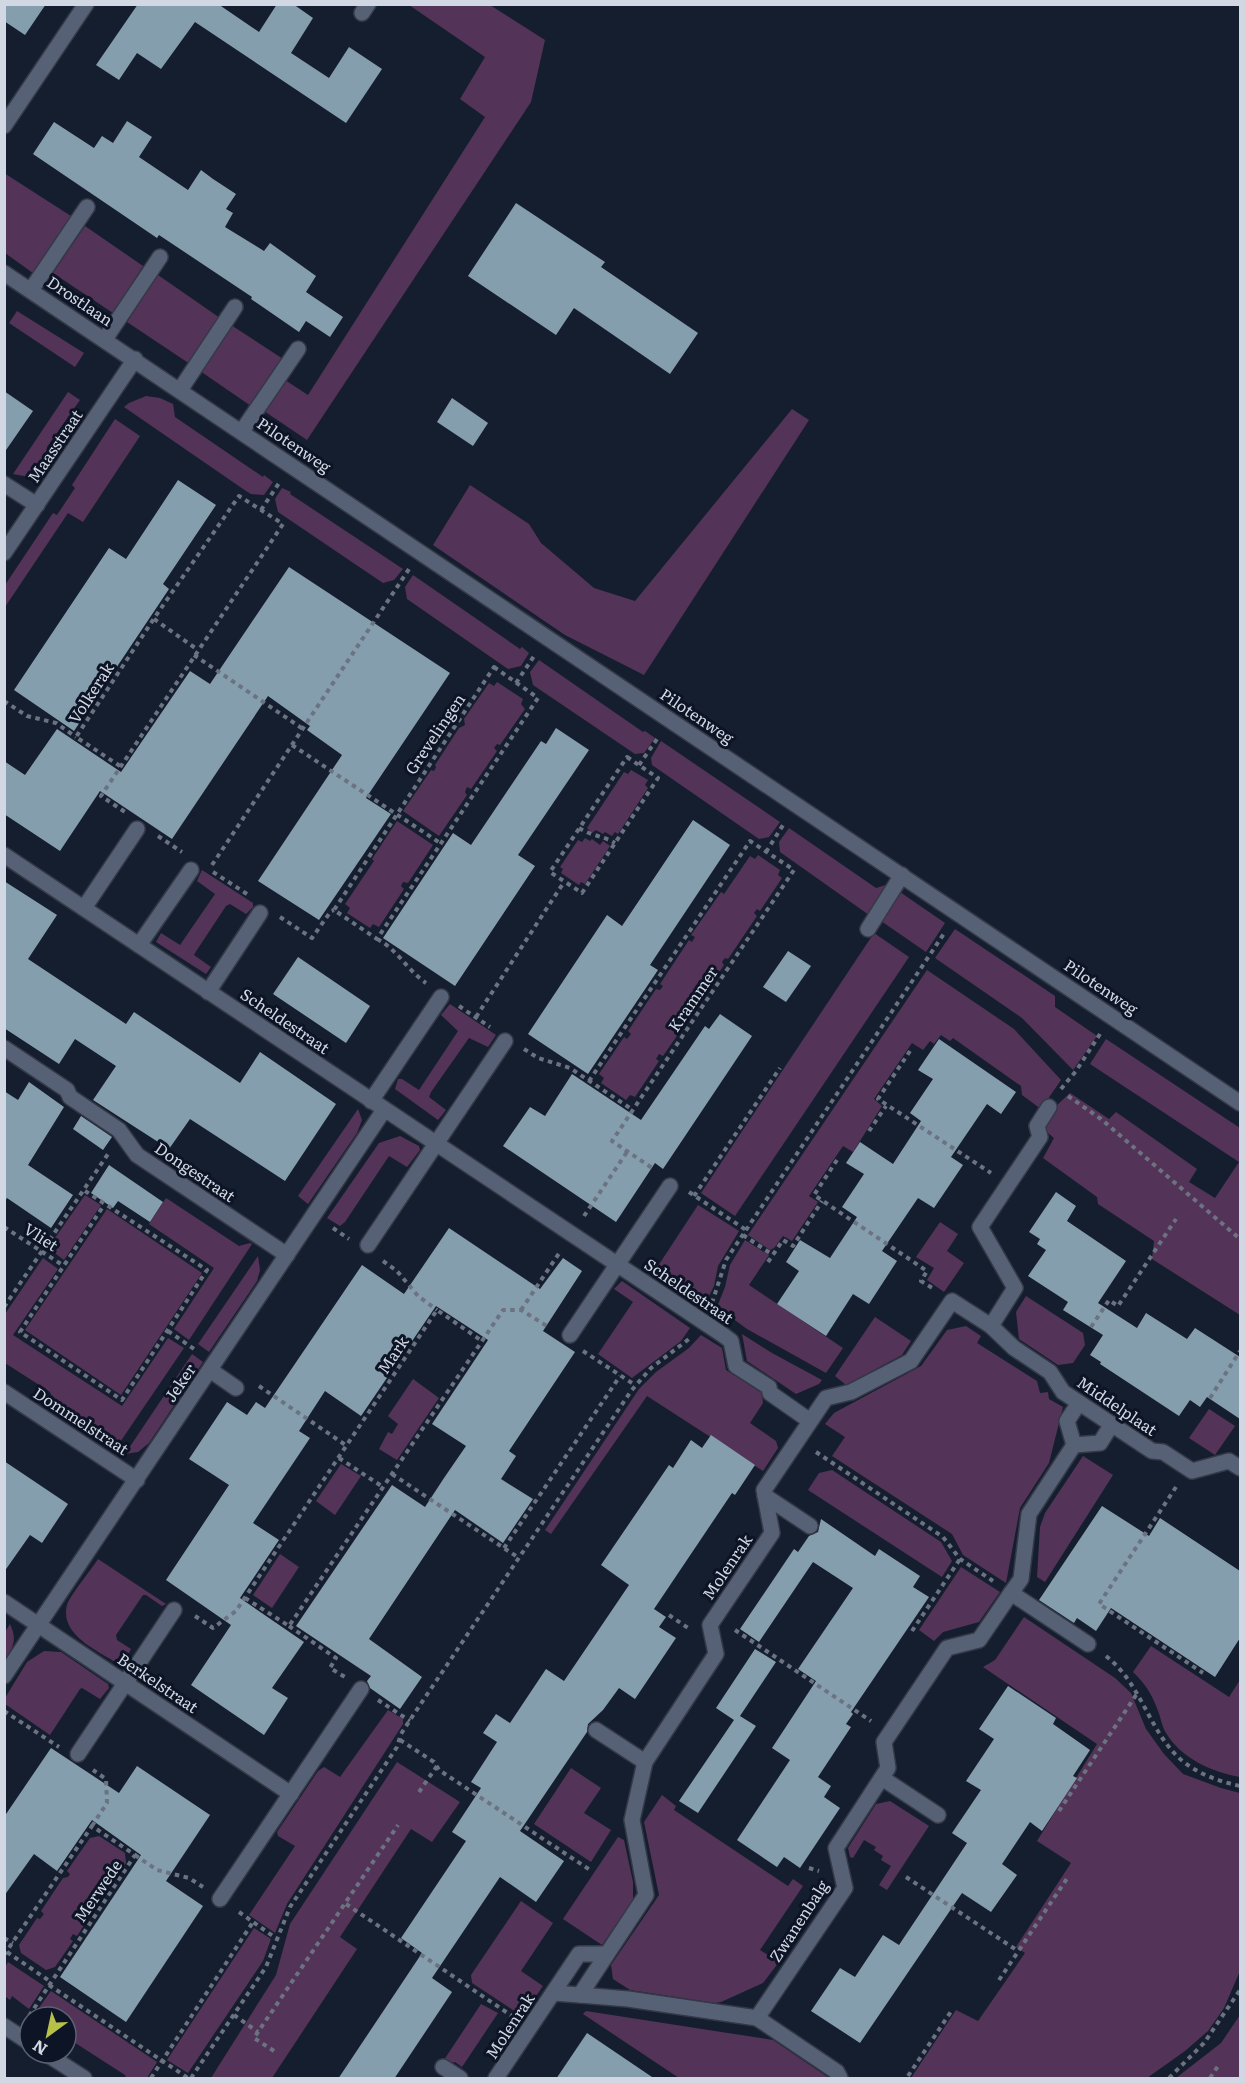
<svg xmlns="http://www.w3.org/2000/svg" width="1245" height="2083" font-family="Literata,serif">
<style>
.green{fill:#543358}
.building{fill:#859ead}
.lines{fill:none;stroke-linecap:round;stroke-linejoin:round}
.minor-casing{stroke:#343947;stroke-width:18}
.path{stroke:#6b7382;stroke-width:4;stroke-dasharray:4.5 4.5;stroke-linecap:butt}
.minor{stroke:#576176;stroke-width:15}
.labels{text-anchor:middle;stroke-width:6;stroke-linejoin:round;paint-order:stroke}
.street-label{font-size:16px;fill:#d1d7e3;stroke:#0c1425}
</style>
<rect width="100%" height="100%" fill="#151e2f"/>
<g class="green">
<path d="M409,5h81l55,35 -14,62 -224,338 -43,-29 21,-31 23,15 177,-278 -25,-18 25,-42z"/>
<path d="M4,173l67,43 -38,57 -28,-20z"/>
<path d="M85,226l58,40 -30,47 -60,-40z"/>
<path d="M158,275l62,43 -30,46 -63,-42z"/>
<path d="M17,311l67,42 -9,14 -66,-44z"/>
<path d="M231,325l52,34 -32,47 -51,-35z"/>
<path d="M68,392l12,8 -33,47 3,11 -5,9 -16,10 -16,-3z"/>
<path d="M146,396l14,2 13,6 2,13 88,60 1,-2 9,7 -9,13 -13,-1 -5,-3 -122,-84 5,-4z"/>
<path d="M792,409l17,11 -165,255 -79,-40 -132,-90 37,-60 59,39 12,19 53,45 41,13z"/>
<path d="M115,419l25,17 -57,86 -15,-9 -63,94v-22l48,-72 4,2 18,-27 -3,-3z"/>
<path d="M282,488l9,4 -1,2 113,75 -9,11 -11,3 -105,-71 -3,-13z"/>
<path d="M413,575l107,74 2,-2 7,6 -8,13 -13,3 -101,-70 -2,-12z"/>
<path d="M539,660l104,72 2,-1 10,7 -11,15 -9,1 -102,-69 -3,-13z"/>
<path d="M497,682l26,17 -2,5 4,5 -25,36 -3,-1 -3,4 3,3 -26,38 -4,-2 -2,5 2,3 -28,41 -36,-25 28,-41 3,1 2,-4 -1,-2 24,-37 6,-3 -1,-6 25,-36 5,3z"/>
<path d="M661,741l119,81 -11,15 -10,2 -107,-74 -1,-7z"/>
<path d="M631,770l17,10 -3,5 3,3 -30,46 -3,-2 -3,4 -7,-4 -2,2 -7,-4 -4,3 -5,-5 37,-56 4,2z"/>
<path d="M397,821l36,24 -25,38 -5,-1 -2,4 3,3 -25,38 -6,-3 -3,4 -23,-15 3,-5 -5,-4 29,-43 -2,-2z"/>
<path d="M789,828l87,60 13,-4 -20,31 -89,-63 -1,-10z"/>
<path d="M585,838l5,3 2,-2 8,6 3,-4 7,5 -25,38 -4,-2 -2,3 -18,-12 2,-4 -3,-2 18,-27 4,2z"/>
<path d="M758,855l22,15 -2,5 4,3 -22,33 -3,-2 -3,4 3,3 -29,43 -3,-1 -3,4 2,3 -29,43 -4,-2 -2,5 3,3 -29,42 -4,-2 -3,5 3,2 -24,36 -5,-2 -4,5 -25,-17 3,-5 -5,-4 25,-37 3,2 4,-5 -3,-3 28,-42 4,1 3,-4 -3,-2 29,-44 3,2 3,-5 -4,-2 30,-43 3,2 26,-38 5,3z"/>
<path d="M202,870l51,33v4l-7,7 -16,-10 -4,2 -31,47 -1,2 17,12 -5,7 -50,-32 5,-9 19,12 35,-51 -18,-13z"/>
<path d="M900,892l45,31 -19,29 -45,-31z"/>
<path d="M955,929l100,67v11l42,29 -24,34 -51,-52 -87,-60z"/>
<path d="M874,933l35,24 -174,259 -34,-23z"/>
<path d="M927,970l87,59 47,51 -20,29 -19,-14 -1,-9 -68,-48 -3,3 -9,-6 -7,9 -4,-3 -7,9 -11,-7 -38,56 8,7 -29,46 -10,-6 -34,50 9,6 -26,39 -9,-5 -9,12 -4,2 -22,-15z"/>
<path d="M450,1004l46,31 -8,12 -19,-9 -38,54 -2,5 17,13 -8,10 -43,-31 3,-10h4l17,11 39,-59 -17,-16z"/>
<path d="M1106,1039l134,89v187l-88,-56 2,-18 -56,-37 -1,-7 -54,-39 11,-20 -12,-10 14,-22 14,-13 39,26 7,-7 81,57 -8,13 26,16 24,-36 -149,-98z"/>
<path d="M358,1109l4,11 -5,13 -49,71 -10,-8z"/>
<path d="M400,1136l19,10 1,4 -13,17 -18,-11 -44,66 -5,4 -13,-8 52,-75z"/>
<path d="M85,1195l16,10 -37,55 -16,-12z"/>
<path d="M166,1198l73,48 11,-3 2,1 -63,96 -15,-11 40,-61 -65,-44z"/>
<path d="M698,1205l41,26 -21,35 -4,20 -8,16 -50,-33z"/>
<path d="M107,1209l95,64 -81,122 -96,-65z"/>
<path d="M940,1222l18,12 -11,17 17,12 -20,29 -17,-12 7,-12 -18,-11z"/>
<path d="M745,1240l24,15 -20,30 94,63 -17,25 -79,-44 -30,-22 8,-20 5,-22z"/>
<path d="M258,1256l2,14 -3,11 -48,71 -11,-8z"/>
<path d="M43,1258l15,11 -45,66 109,71 46,-68 16,10 -70,103 -4,-2 -3,-11 -53,-35 -4,-11 -45,-29v-49z"/>
<path d="M622,1281l68,47 -9,13 -49,37 -34,-24 35,-52 -19,-13z"/>
<path d="M1026,1296l57,37 2,12 -12,18 -15,2 -39,-26 -3,-27z"/>
<path d="M875,1317l36,24 -9,14 -56,30 -11,-9z"/>
<path d="M966,1326l15,10 -4,7 60,38 3,12 8,-1 1,7 14,8 -14,56 -29,45 -14,75 -43,-28 -11,-21 -120,-78 13,-19 -20,-13 9,-11 87,-47 26,-36z"/>
<path d="M742,1334l30,19 50,27 -3,4 -23,10 -49,-33z"/>
<path d="M701,1335l21,13 4,22 36,23 1,10 -13,20 26,18 2,7 -15,23 -116,-75 -96,138 -6,-4 94,-141 17,-17 33,-24z"/>
<path d="M192,1354l11,8 -54,81 -11,9 -13,2z"/>
<path d="M413,1379l26,19 -42,62 -18,-11 9,-17 4,2 6,-10 -10,-8z"/>
<path d="M1209,1409l26,17 -20,29 -26,-17z"/>
<path d="M1083,1456l30,19 -68,107 -8,-5 3,-50 5,-14z"/>
<path d="M341,1464l20,12 -26,39 -19,-14z"/>
<path d="M832,1470l109,72 11,19 -10,16 -134,-87 11,-17z"/>
<path d="M280,1554l19,13 -27,41 -19,-13z"/>
<path d="M98,1559l68,45 -4,2 -16,-11h-3l-27,40 1,5 14,9 -9,17c-21,-14 -63,-30 -55,-61 3,-10 25,-36 31,-46z"/>
<path d="M961,1567l39,25 -21,30 -36,10 -9,9 -15,-11z"/>
<path d="M1024,1617l91,61 16,15 15,36 18,25 19,20 38,14 19,5v178l-16,37 -16,23 -23,20 -38,27h-236l45,-68 22,11 47,-68 -9,-6 55,-84 -34,-22 60,-97 -114,-77 12,-7z"/>
<path d="M10,1624c7,15 4,22 -5,35v-27z"/>
<path d="M1151,1646l78,51 11,-17v97c-28,-5 -58,-18 -74,-44 -4,-6 -5,-15 -8,-22 -5,-15 -13,-28 -25,-39z"/>
<path d="M44,1651l17,1 47,32 1,4 -9,11 -18,-11 -2,1 -30,46 -45,-31v-6l22,-36z"/>
<path d="M388,1710l15,9v5l-116,180 -12,29 -26,-18 46,-69 -17,-10 -1,-4 41,-61 6,-4 16,10z"/>
<path d="M397,1762l63,40 -28,40 -21,-13 -71,108 17,12 -85,129h-61l65,-103 14,-51z"/>
<path d="M571,1768l30,20 -17,25 27,17 -20,32 -57,-38z"/>
<path d="M662,1795l14,11 -2,4 114,76 5,-7 10,7 -43,64 19,12 -16,21 -42,19 -6,1 -85,-13 -17,-11 -2,-14 48,-70 -15,-73z"/>
<path d="M890,1801l39,25 -42,64 -8,-5 12,-19 -10,-6 2,-4 -9,-6 2,-3 -12,-7 -11,18 -3,-1 -2,-9 28,-44z"/>
<path d="M99,1836l26,17 1,10 -22,32 -5,-1 -3,5 4,2 -23,35 -4,-2 -3,5 3,2 -18,26 -9,3 -25,-17 -2,-8 18,-27 3,1 4,-5 -3,-3 22,-33 5,-1 2,-3 -3,-3 23,-33z"/>
<path d="M618,1837l6,3 9,42v18l-31,45 -39,-26z"/>
<path d="M521,1901l32,22 -32,48 22,15 -21,30 -50,-33 -1,-8z"/>
<path d="M254,1928l17,11 -8,22 -75,112 -21,-13z"/>
<path d="M8,1962l36,24 -15,23 -17,-13 -2,4 -5,-4v-29z"/>
<path d="M51,1991l106,71 -10,16h-21l-1,-3 -59,-38v-20l-33,-1z"/>
<path d="M481,2004l17,9 -36,54 -7,-5 -10,3 -3,-2z"/>
<path d="M586,2011l187,29 56,38h-150l-96,-64z"/>
<path d="M1240,2015v63h-64l45,-35z"/>
</g>
<g class="building">
<path d="M4,4h42l-21,31 -21,-14z"/>
<path d="M138,4h80l41,28 18,-28h16l20,14 -22,35 38,25 20,-31 33,22 -36,54 -151,-101 -34,47 -24,-16 -18,27 -23,-15z"/>
<path d="M127,121l25,16 -13,20 49,33 13,-20 12,9 23,15 -10,15 7,4 -8,14 39,24 6,-8 46,33 -10,16 37,25 -13,20 -24,-16 -7,11 -48,-33 1,-2 -93,-62 -2,3 -124,-84 21,-32 40,26 8,-12 11,7z"/>
<path d="M516,203l89,59 -4,5 97,66 -28,41 -96,-66 -18,27 -88,-59z"/>
<path d="M4,391l29,20 -29,42z"/>
<path d="M452,398l36,25 -15,23 -36,-24z"/>
<path d="M178,480l38,25 -53,79 6,5 -95,142 -60,-41 95,-142 17,11z"/>
<path d="M289,567l161,106 -84,125 25,16 -72,106 -61,-39 84,-126 -35,-25 3,-4 -42,-30 -96,143 -72,-48 -40,60 -56,-37v-53l21,14 32,-46 64,43 69,-101 20,13z"/>
<path d="M556,728l33,22 -71,105 17,11 -80,120 -72,-48 70,-105 18,12 70,-104 5,3z"/>
<path d="M693,820l37,25 -80,120 8,5 -70,104 -60,-40 79,-119 15,11z"/>
<path d="M4,881l53,34 -29,44 98,65 8,-12 106,71 20,-31 76,52 -51,77 -95,-62 -21,30 -76,-49 23,-34 -41,-27 -16,25 -55,-36z"/>
<path d="M788,951l23,15 -25,36 -23,-15z"/>
<path d="M298,957l72,49 -24,37 -73,-49z"/>
<path d="M720,1014l32,22 -89,133 -8,-6 -39,59 -113,-76 27,-39 15,9 27,-42 69,46 64,-94 4,3z"/>
<path d="M939,1039l77,53 -15,22 -14,-10 -36,53 12,8 -29,43 -16,-10 -36,53 15,10 -28,43 -16,-10 -27,42 -49,-32 22,-33 -13,-9 14,-22 30,18 27,-41 -15,-10 22,-33 -18,-11 14,-21 33,22 28,-43 -11,-8 23,-34 -15,-9z"/>
<path d="M29,1082l35,25 -36,58 45,30 -22,33 -44,-30 -3,5v-112l14,9z"/>
<path d="M81,1116l31,21 -9,13 -30,-21z"/>
<path d="M109,1165l54,37 -13,20 -32,-21 -5,7 -22,-15z"/>
<path d="M1056,1192l20,14 -9,15 59,40 -28,42 39,25 9,-15 41,26 8,-11 45,29v62l-33,-22 -7,10 -10,-7 -11,16 -79,-52 1,-2 -11,-7 13,-20 -40,-25 5,-8 -40,-26 18,-26 -9,-6 3,-5 -11,-7z"/>
<path d="M449,1228l91,61 23,-31 19,13 -39,60 32,21 -66,99 7,5 -15,23 32,20 -30,44 -48,-33 -86,129 53,38 -22,32 -30,-21 -3,-7 4,-5 -75,-50 96,-141 33,22 19,-29 22,-32 -34,-22 56,-84 -52,-34 -75,110 -36,-25 -26,40 11,7 -57,85 26,17 -39,58 64,44 -32,46 16,10 -24,37 -73,-50 40,-60 -65,-45 63,-95 -40,-26 38,-57 20,13 9,-13 9,6 97,-143 42,29z"/>
<path d="M711,1435l44,30 -20,30 -3,-2 -78,116 12,8 -7,10 17,11 -41,61 -16,-11 -16,22 -15,14 -1,8 -67,99 44,30 -28,41 -36,-25 -68,101 20,14 -58,87h-56l84,-126 -21,-15 65,-97 -14,-9 29,-44 -10,-6 26,-40 -14,-9 13,-19 14,9 36,-54 18,12 65,-96 -28,-20 68,-100 4,3 18,-28 11,8z"/>
<path d="M4,1461l64,43 -26,39 -12,-8 -26,37z"/>
<path d="M1102,1506l47,30 11,-18 80,53v67l-25,39 -104,-69 -15,23 -19,-13 -3,5 -35,-23z"/>
<path d="M821,1519l54,37 4,-7 41,27 -7,11 16,10 -78,115 2,2 -7,10 5,3 -33,50 13,9 -7,11 16,11 -40,60 -16,-11 -7,10 -40,-27 53,-80 -18,-12 44,-67 -18,-12 55,-81 -40,-26 -54,80 -19,-13 54,-80 4,3 11,-16 9,-4z"/>
<path d="M755,1649l21,13 -36,54 16,10 -58,87 -19,-12 55,-81 -18,-12z"/>
<path d="M1008,1686l48,32 -3,6 37,26 -17,26 4,2 -35,53 -12,-9 -28,42 15,11 -26,37 -29,-19 -102,150 -49,-32 29,-43 15,9 28,-42 16,10 68,-102 -15,-10 29,-43 -15,-9 28,-42 -15,-10z"/>
<path d="M51,1748l68,45 18,-27 73,49 -44,66 37,25 -77,116 -66,-45 81,-122 -49,-35 -35,51 -23,-17 -30,42v-79z"/>
<path d="M587,2033l68,46h-99z"/>
</g>
<g class="lines">
<defs>
<g id="minor">
<path d="M362,13l6,-9"/>
<path d="M4,126l82,-122"/>
<path d="M4,273l1236,830"/>
<path d="M31,290l56,-83"/>
<path d="M105,339l55,-82"/>
<path d="M180,390l55,-83"/>
<path d="M242,431l56,-82"/>
<path d="M4,484l33,21"/>
<path d="M4,553l131,-194"/>
<path d="M4,855l719,480 8,6 5,25 33,21 1,6 40,28"/>
<path d="M84,908l53,-79"/>
<path d="M868,929l34,-54"/>
<path d="M139,945l52,-75"/>
<path d="M208,992l52,-79"/>
<path d="M4,1048l63,42 3,7 49,33 18,25 150,100"/>
<path d="M371,1101l70,-104"/>
<path d="M368,1245l137,-204"/>
<path d="M991,1326l23,22 36,24 13,20 89,59 11,1 29,19 37,-10 11,7"/>
<path d="M570,1335l100,-149"/>
<path d="M210,1370l26,18"/>
<path d="M4,1392l133,88"/>
<path d="M1079,1403l-12,18 7,24 -45,69 -8,65 -10,14 77,51"/>
<path d="M1074,1445l26,-2 12,-19"/>
<path d="M765,1496l45,30"/>
<path d="M4,1602l287,192"/>
<path d="M4,1676l380,-566"/>
<path d="M596,1730l49,32"/>
<path d="M78,1754l96,-144"/>
<path d="M882,1778l56,37"/>
<path d="M220,1899l141,-210"/>
<path d="M553,1993l27,2 66,-100 -14,-75 13,-58 71,-108 -6,-29 62,-92 -8,-43 62,-92 25,-6 60,-31 41,-60 39,25 24,-38 -35,-61 60,-90 -3,-11 12,-19"/>
<path d="M580,1995l48,4 129,19"/>
<path d="M4,2026l26,17"/>
<path d="M45,2053l39,25"/>
<path d="M443,2067l17,11"/>
<path d="M496,2078l83,-124h28"/>
<path d="M840,2078l-3,-6 -80,-54 88,-130 -9,-40 52,-80 -4,-26 63,-94 32,-8 32,-47"/>
</g>
</defs>
<use href="#minor" class="minor-casing"/>
<g class="path">
<path d="M261,510l18,-27"/>
<path d="M154,619l44,31"/>
<path d="M194,655l109,74"/>
<path d="M494,667l44,31 -161,241 -43,-29z"/>
<path d="M516,683l18,-27"/>
<path d="M4,701l23,15 29,7 20,14"/>
<path d="M292,745l148,98"/>
<path d="M627,757l31,21 -76,115 -32,-21z"/>
<path d="M639,765l18,-26"/>
<path d="M120,766l-44,-29 81,-123 82,-118 44,28 -182,272 24,16"/>
<path d="M579,828c12,8 25,8 36,15"/>
<path d="M158,836l24,16"/>
<path d="M766,852l19,-30"/>
<path d="M212,865l197,-296"/>
<path d="M213,872l34,22"/>
<path d="M280,917l32,21 19,-27 3,-1"/>
<path d="M377,939c20,10 30,31 49,44"/>
<path d="M459,1006l31,21"/>
<path d="M476,1017l88,-135"/>
<path d="M524,1049l14,9 32,10 63,42"/>
<path d="M910,1051l-32,48 113,74"/>
<path d="M589,1081l161,-240 44,29 -182,271 43,29"/>
<path d="M1061,1089l15,-18 24,-37"/>
<path d="M1068,1096l33,23 139,120"/>
<path d="M869,1131l17,-25"/>
<path d="M837,1160l-23,35 113,76 -6,10 13,8"/>
<path d="M85,1191l122,79 -85,130 -102,-68 84,-127"/>
<path d="M689,1192l57,38"/>
<path d="M694,1196l86,-128"/>
<path d="M584,1216l43,-64"/>
<path d="M4,1227l60,39"/>
<path d="M333,1228l16,11"/>
<path d="M743,1235l30,20"/>
<path d="M383,1261l14,10 21,25 19,14"/>
<path d="M768,1262l15,-22 10,6 29,-45"/>
<path d="M712,1303l14,-43 219,-328"/>
<path d="M4,1307l104,-153"/>
<path d="M521,1310l39,-58"/>
<path d="M1091,1327l18,-27 9,6 58,-87"/>
<path d="M168,1331l29,20"/>
<path d="M583,1351l52,34"/>
<path d="M259,1386l88,60"/>
<path d="M1210,1398l30,-47"/>
<path d="M816,1452l127,85 17,22 33,22"/>
<path d="M339,1458l44,29"/>
<path d="M392,1474l127,84"/>
<path d="M1176,1487l-77,117 104,69"/>
<path d="M504,1548l116,-172"/>
<path d="M245,1598l44,28 214,-316h18l29,18"/>
<path d="M669,1615l19,13"/>
<path d="M195,1616l18,12 23,-17 201,-301 45,31"/>
<path d="M289,1626l47,32 -6,10 15,9"/>
<path d="M735,1630l136,91"/>
<path d="M912,1631l48,-72"/>
<path d="M1106,1656c34,27 41,68 69,98 17,18 42,27 65,32"/>
<path d="M378,1700l32,21"/>
<path d="M4,1711l55,36"/>
<path d="M400,1740l34,22 5,8 151,100"/>
<path d="M419,1792l18,-26"/>
<path d="M1059,1811l79,-119"/>
<path d="M92,1826l15,-23 -1,-24 -13,-9"/>
<path d="M135,1855l22,15 32,8 14,9"/>
<path d="M809,1868l10,3"/>
<path d="M906,1877l112,74"/>
<path d="M346,1904l166,112"/>
<path d="M239,1912l38,27"/>
<path d="M4,1938l9,5"/>
<path d="M7,1952l44,30"/>
<path d="M4,1955l88,-129 43,29 -106,161"/>
<path d="M999,1980l69,-103"/>
<path d="M49,1985l139,93"/>
<path d="M234,2015l24,17"/>
<path d="M274,2051l-20,-13 144,-213"/>
<path d="M908,2076l44,-66"/>
<path d="M151,2078l102,-156"/>
<path d="M191,2078l75,-111 24,-60 107,-160 4,-13 11,-17 219,-326 20,-23 38,-29"/>
<path d="M1169,2078l35,-35 36,-53"/>
<path d="M1210,2078l8,-12"/>
</g>
<use href="#minor" class="minor"/>
</g>
<g class="labels">
<g class="street-label">
<text transform="translate(80 301) rotate(34)" y="6">Drostlaan</text>
<text transform="translate(294 445) rotate(34)" y="6">Pilotenweg</text>
<text transform="translate(55 446) rotate(-56)" y="6">Maasstraat</text>
<text transform="translate(91 693) rotate(-57)" y="6">Volkerak</text>
<text transform="translate(697 716) rotate(34)" y="6">Pilotenweg</text>
<text transform="translate(435 734) rotate(-56)" y="6">Grevelingen</text>
<text transform="translate(1101 987) rotate(34)" y="6">Pilotenweg</text>
<text transform="translate(693 999) rotate(-56)" y="6">Krammer</text>
<text transform="translate(285 1021) rotate(34)" y="6">Scheldestraat</text>
<text transform="translate(195 1172) rotate(34)" y="6">Dongestraat</text>
<text transform="translate(41 1237) rotate(33)" y="6">Vliet</text>
<text transform="translate(689 1291) rotate(34)" y="6">Scheldestraat</text>
<text transform="translate(393 1355) rotate(-56)" y="6">Mark</text>
<text transform="translate(180 1383) rotate(-56)" y="6">Jeker</text>
<text transform="translate(1117 1406) rotate(34)" y="6">Middelplaat</text>
<text transform="translate(81 1421) rotate(33)" y="6">Dommelstraat</text>
<text transform="translate(727 1567) rotate(-56)" y="6">Molenrak</text>
<text transform="translate(158 1683) rotate(34)" y="6">Berkelstraat</text>
<text transform="translate(98 1891) rotate(-56)" y="6">Merwede</text>
<text transform="translate(799 1921) rotate(-57)" y="6">Zwanenbalg</text>
<text transform="translate(510 2026) rotate(-57)" y="6">Molenrak</text>
</g>
</g>
<rect width="1245" height="2083" fill="none" stroke="#d1d7e3" stroke-width="12"/>
<g transform="translate(48 2035) rotate(213)"><circle r="28" fill="#0c1425" stroke="#5b6271" stroke-width="1.5"/>
<path d="M0-4.5L10 22L0 15L-10 22Z" fill="#b7c148"/>
<text y="-9" font-size="16" font-weight="bold" text-anchor="middle" fill="#d1d7e3">N</text>
</g>
</svg>
